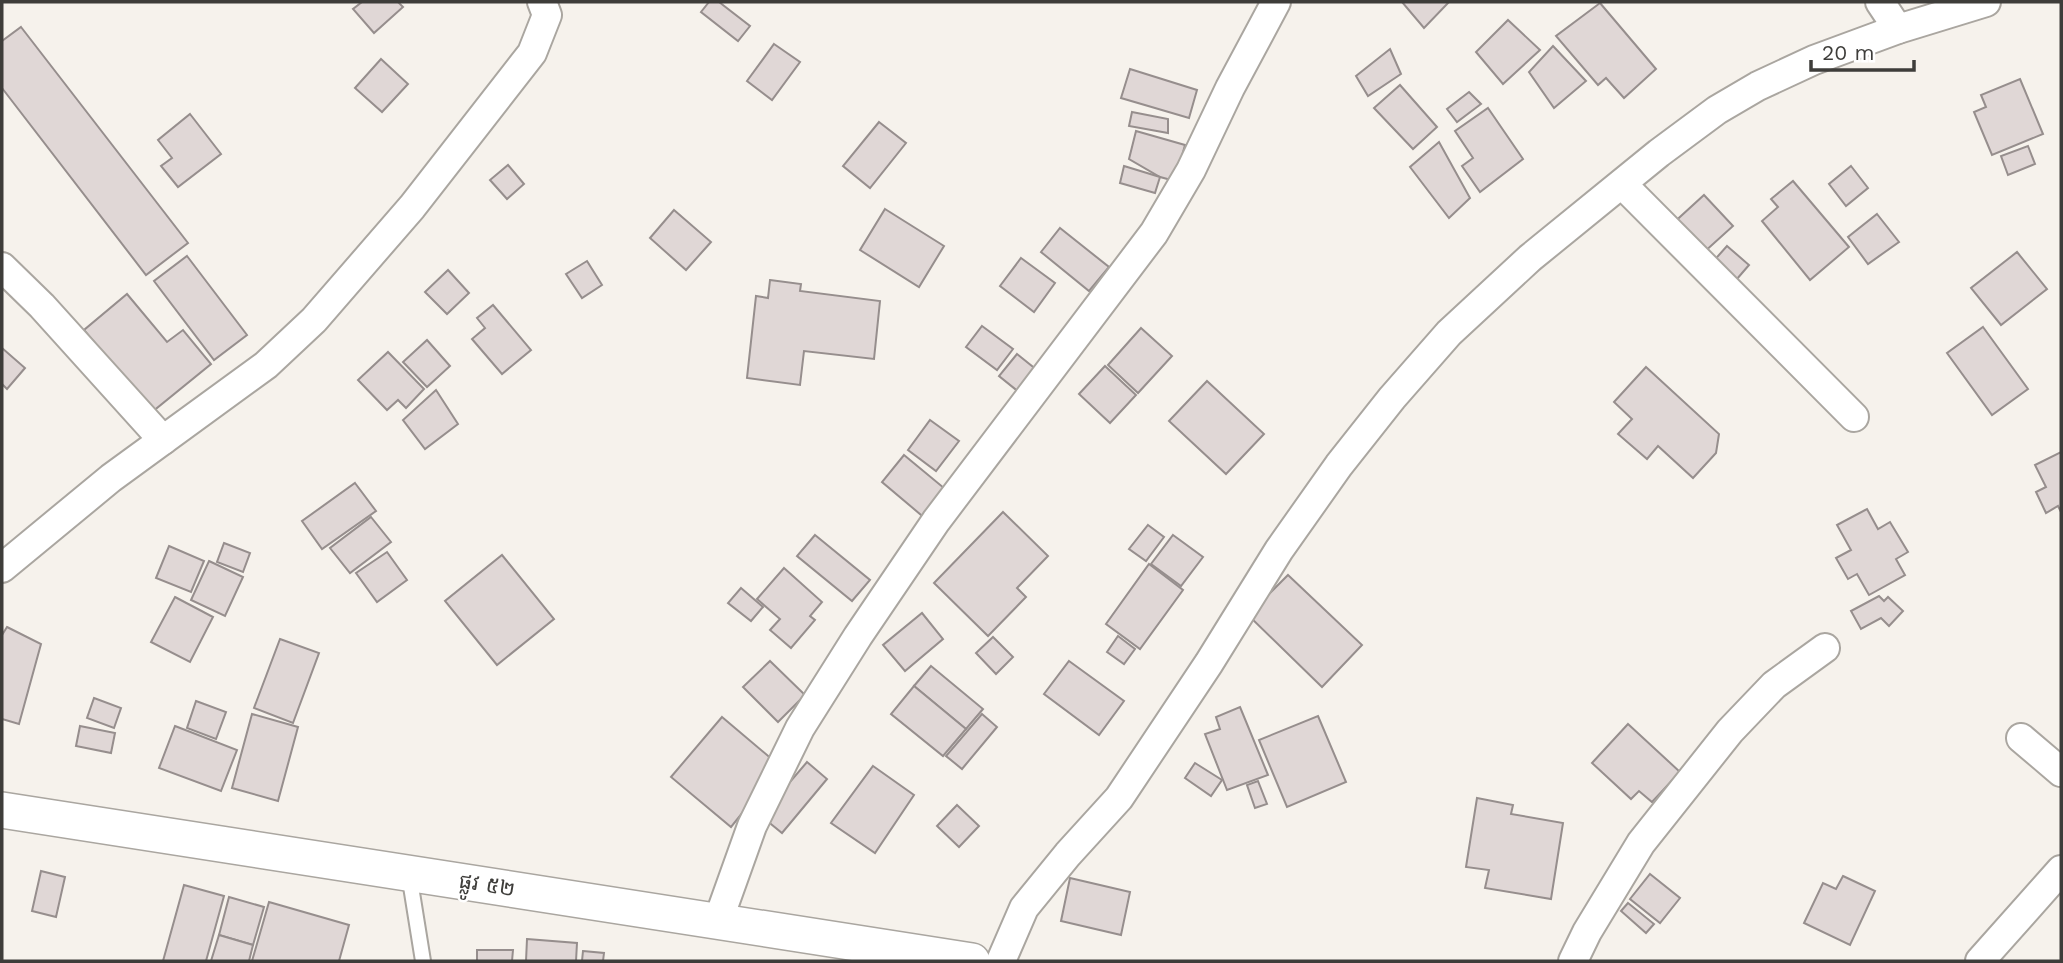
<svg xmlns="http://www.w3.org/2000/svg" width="2063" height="963" font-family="'Work Sans','Noto Sans Khmer',sans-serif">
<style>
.building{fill:#e0d7d6;stroke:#968e8d;stroke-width:2}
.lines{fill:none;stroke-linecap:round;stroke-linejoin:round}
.service-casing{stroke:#aaa6a0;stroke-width:18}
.minor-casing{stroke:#aaa6a0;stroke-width:32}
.tertiary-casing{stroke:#aaa6a0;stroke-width:38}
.service{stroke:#fff;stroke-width:14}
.minor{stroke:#fff;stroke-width:28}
.tertiary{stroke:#fff;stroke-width:35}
.labels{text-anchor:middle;stroke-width:5;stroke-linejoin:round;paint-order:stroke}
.street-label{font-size:21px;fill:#3e3d3a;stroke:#fff}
</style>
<rect width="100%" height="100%" fill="#f6f2ec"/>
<g class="building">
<path d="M362,2h36l5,5 -29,26 -21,-24z"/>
<path d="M709,2h10l31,24 -12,15 -37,-29z"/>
<path d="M1402,2h47l-25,26z"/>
<path d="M1600,3l56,66 -32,29 -18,-20 -8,7 -42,-49z"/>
<path d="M1508,20l32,30 -37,34 -27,-32z"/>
<path d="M21,27l167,216 -42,32 -144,-187v-47z"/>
<path d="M774,44l26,18 -28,38 -25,-19z"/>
<path d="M1553,46l33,35 -32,27 -25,-36z"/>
<path d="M1390,49l11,25 -33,22 -12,-20z"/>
<path d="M381,59l27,25 -26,28 -27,-24z"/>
<path d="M1130,69l67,21 -8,28 -68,-20z"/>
<path d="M2020,79l23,55 -51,21 -18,-43 12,-5 -5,-12z"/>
<path d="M1400,85l37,42 -24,22 -39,-41z"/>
<path d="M1469,92l12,12 -24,18 -10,-13z"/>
<path d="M1488,108l35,51 -43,33 -18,-26 11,-8 -18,-27z"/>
<path d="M1132,112l36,7v14l-39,-7z"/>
<path d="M190,114l31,40 -43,33 -17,-21 11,-8 -14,-18z"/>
<path d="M879,122l27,21 -36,45 -27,-22z"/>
<path d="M1136,131l49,14 -10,36 -15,-4 -31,-18z"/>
<path d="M1439,142l31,56 -21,20 -39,-51z"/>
<path d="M2028,146l7,18 -27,11 -7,-19z"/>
<path d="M508,165l16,19 -17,15 -17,-19z"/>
<path d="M1124,166l36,11 -5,16 -35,-10z"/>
<path d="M1851,166l17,22 -22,18 -17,-22z"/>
<path d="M1793,181l56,66 -39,33 -48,-59 16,-14 -7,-8z"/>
<path d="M1704,195l29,31 -41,37 -23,-36z"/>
<path d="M885,209l59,37 -25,41 -59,-37z"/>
<path d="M674,210l37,32 -25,28 -36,-32z"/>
<path d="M1877,214l22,28 -31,22 -20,-27z"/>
<path d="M1060,228l49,39 -20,24 -48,-39z"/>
<path d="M1727,246l22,19 -25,29 -22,-20z"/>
<path d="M2017,252l30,37 -46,36 -30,-37z"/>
<path d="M187,256l60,79 -33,25 -60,-79z"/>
<path d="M1021,258l34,25 -21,29 -34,-26z"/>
<path d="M587,261l15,24 -20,13 -16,-24z"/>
<path d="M448,270l21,23 -22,21 -22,-22z"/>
<path d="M770,280l31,4 -1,7 80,10 -6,58 -70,-8 -4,34 -53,-7 9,-82 12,2z"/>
<path d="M127,294l40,48 16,-12 28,34 -59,48 -68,-82z"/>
<path d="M493,305l38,45 -29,24 -30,-35 13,-11 -8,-10z"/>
<path d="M982,326l31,23 -16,21 -31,-23z"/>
<path d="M1983,327l45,62 -36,26 -45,-62z"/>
<path d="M1141,328l31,28 -34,37 -30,-28z"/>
<path d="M427,340l23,26 -23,21 -24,-25z"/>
<path d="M2,348l23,20 -18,21 -5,-5z"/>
<path d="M388,352l36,37 -18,19 -8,-8 -11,10 -29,-30z"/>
<path d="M1017,354l26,21 -18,22 -26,-21z"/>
<path d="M1105,366l31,29 -26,28 -31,-29z"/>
<path d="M1646,367l73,67 -3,19 -23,25 -35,-32 -11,13 -29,-25 14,-15 -18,-17z"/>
<path d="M1207,381l57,53 -38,40 -57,-53z"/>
<path d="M436,390l22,34 -33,25 -22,-29z"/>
<path d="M930,420l29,21 -23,30 -28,-21z"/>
<path d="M2061,452v60l-3,-6 -12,7 -10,-21 10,-5 -11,-22z"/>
<path d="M904,455l46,38 -23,27 -45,-38z"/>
<path d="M355,483l21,28 -54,38 -20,-28z"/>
<path d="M1867,509l11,20 12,-7 18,30 -12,7 9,16 -36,20 -12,-21 -9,5 -12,-21 15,-8 -14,-25z"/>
<path d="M1003,512l45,44 -31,32 9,9 -38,39 -54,-53z"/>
<path d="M371,517l20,25 -41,31 -20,-25z"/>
<path d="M1148,525l16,12 -18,24 -17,-12z"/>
<path d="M815,535l55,45 -18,21 -55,-45z"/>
<path d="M1173,535l30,22 -22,29 -30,-22z"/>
<path d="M224,543l26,10 -7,19 -26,-10z"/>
<path d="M169,546l35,15 -13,31 -35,-14z"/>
<path d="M387,552l20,28 -30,22 -21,-29z"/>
<path d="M502,555l52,64 -57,46 -52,-64z"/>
<path d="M209,561l34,16 -18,39 -34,-16z"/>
<path d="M1149,564l34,26 -43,59 -34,-25z"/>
<path d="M784,568l38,34 -12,14 5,4 -24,28 -21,-18 10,-11 -23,-20z"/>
<path d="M1288,575l74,70 -40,42 -74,-72z"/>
<path d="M741,588l22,19 -12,14 -23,-18z"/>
<path d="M1879,596l5,5 4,-4 15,14 -14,15 -8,-8 -20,11 -10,-18z"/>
<path d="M175,597l38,20 -23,45 -39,-20z"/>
<path d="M922,613l21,26 -38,32 -22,-26z"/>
<path d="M7,627l34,17 -22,80 -17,-5v-84z"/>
<path d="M1118,636l17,13 -11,15 -17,-12z"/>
<path d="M993,637l20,20 -17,17 -20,-21z"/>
<path d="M280,639l39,14 -26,70 -39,-15z"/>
<path d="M770,661l35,34 -27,27 -35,-35z"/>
<path d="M1069,661l55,40 -25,34 -55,-41z"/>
<path d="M931,666l52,43 -17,20 -52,-43z"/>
<path d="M914,686l52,43 -23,27 -52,-42z"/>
<path d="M94,698l27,10 -7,20 -27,-10z"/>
<path d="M196,701l30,11 -10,27 -29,-11z"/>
<path d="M1240,707l28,68 -41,15 -22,-56 15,-5 -4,-12z"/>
<path d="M252,714l46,13 -20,74 -46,-13z"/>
<path d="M982,714l15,13 -35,42 -16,-13z"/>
<path d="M1318,716l28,66 -59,25 -28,-67z"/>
<path d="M722,717l58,49 -49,61 -60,-50z"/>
<path d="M1628,724l52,48 -28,30 -13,-11 -8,8 -39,-36z"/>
<path d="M80,726l35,7 -4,20 -35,-7z"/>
<path d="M175,726l62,24 -16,41 -62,-23z"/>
<path d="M807,762l20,17 -45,54 -21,-17z"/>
<path d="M1195,763l27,17 -11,16 -26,-18z"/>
<path d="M873,766l41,29 -39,58 -44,-30z"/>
<path d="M1258,781l9,23 -12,4 -8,-23z"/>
<path d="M1477,798l36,7 -2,9 52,9 -12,76 -66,-11 4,-18 -23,-3z"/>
<path d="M957,805l22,21 -20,21 -22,-21z"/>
<path d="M41,871l24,6 -9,40 -24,-6z"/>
<path d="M1650,874l30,24 -20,25 -30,-24z"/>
<path d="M1843,876l32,15 -25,54 -46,-22 19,-40 13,6z"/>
<path d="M1070,878l60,14 -9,43 -60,-14z"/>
<path d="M184,885l40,11 -18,65h-43z"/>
<path d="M229,897l35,10 -11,38 -34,-10z"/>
<path d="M269,902l80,23 -10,36h-87z"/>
<path d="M1628,903l26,21 -8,9 -25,-22z"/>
<path d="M219,935l34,10 -4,16h-38z"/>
<path d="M527,939l50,4 -1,18h-50z"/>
<path d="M477,950h36l-1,11h-35z"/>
<path d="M583,951l21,2 -1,8h-21z"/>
</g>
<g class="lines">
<defs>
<path id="service" d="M409,874l14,87"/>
<g id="minor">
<path d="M1880,2l18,27"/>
<path d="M1622,184l232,233"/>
<path d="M2,267l40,39 121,134"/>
<path d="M2,568l109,-90 155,-113 48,-45 98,-113 120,-154 15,-38 -5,-13"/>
<path d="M2021,738l40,34"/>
<path d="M718,921l34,-95 48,-98 58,-92 78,-115 218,-288 37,-63 39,-82 46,-86"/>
<path d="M1001,961l23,-53 44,-54 51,-56 90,-135 70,-113 60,-85 53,-67 57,-65 81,-75 129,-105 58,-43 41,-24 56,-26 84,-31 88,-27"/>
<path d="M1573,961l14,-29 54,-89 89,-112 44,-46 51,-37"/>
<path d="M1980,961l81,-91"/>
</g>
<path id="tertiary" d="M2,810l970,151"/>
</defs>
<use href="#service" class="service-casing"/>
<use href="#minor" class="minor-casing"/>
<use href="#tertiary" class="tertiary-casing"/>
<use href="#service" class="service"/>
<use href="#minor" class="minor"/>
<use href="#tertiary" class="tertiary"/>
</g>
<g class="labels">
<g class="street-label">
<text transform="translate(487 885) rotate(9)" y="7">ផ្លូវ ៥២</text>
</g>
</g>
<rect width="2063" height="963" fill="none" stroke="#3e3d3a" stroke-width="7"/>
<path d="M1811 60v10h103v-10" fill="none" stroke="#3e3d3a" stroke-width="3.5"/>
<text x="1822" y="60" font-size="21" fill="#3e3d3a" stroke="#ffffff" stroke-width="5" paint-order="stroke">20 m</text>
</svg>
